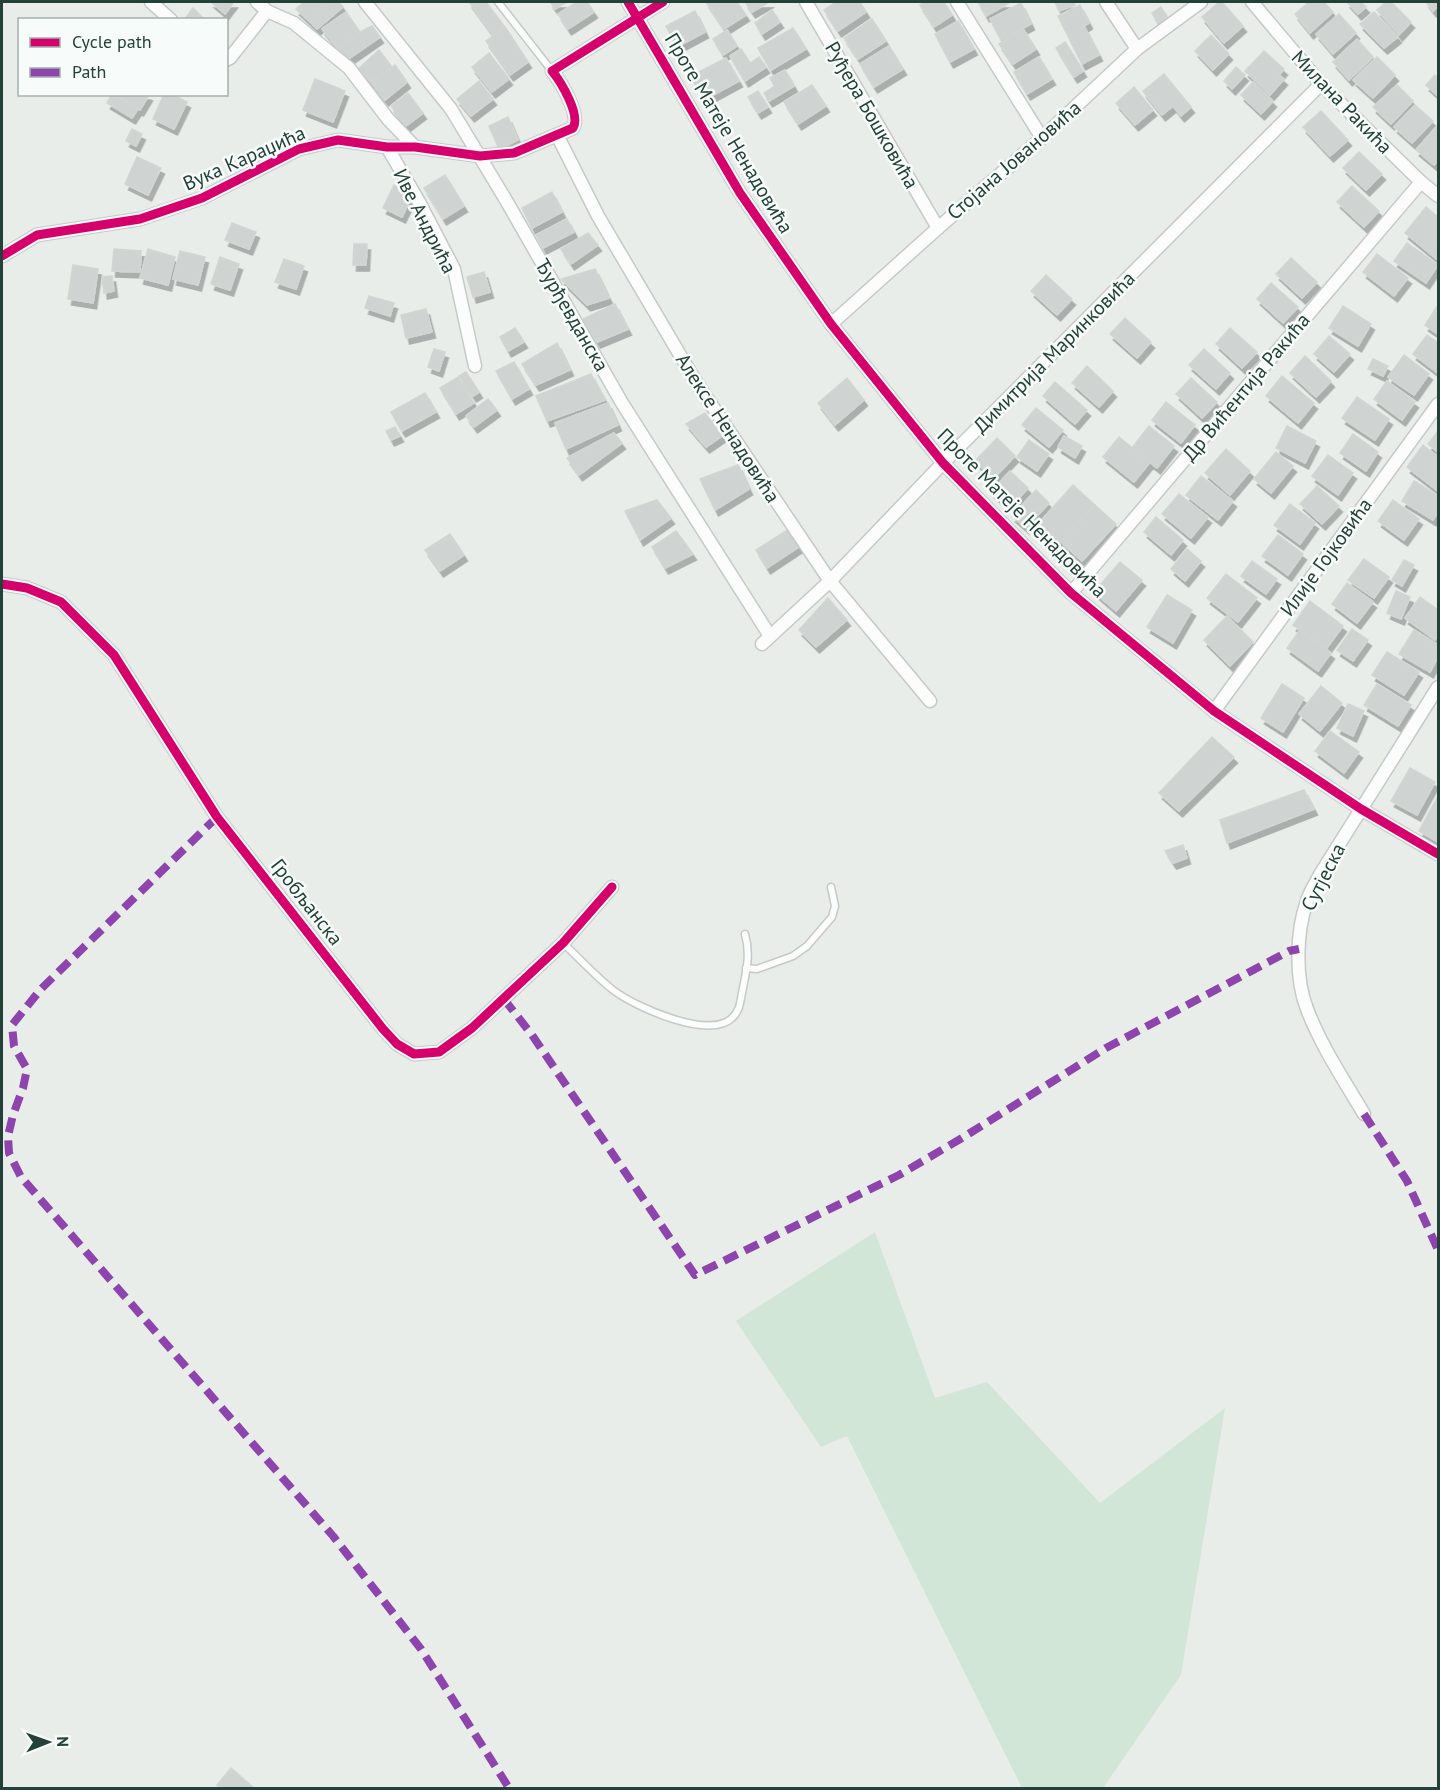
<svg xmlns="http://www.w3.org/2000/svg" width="1440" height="1790" font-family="'PT Sans',sans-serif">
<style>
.green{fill:#d1e6d7}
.building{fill:#cfd4d2;stroke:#d1d6d3;stroke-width:1.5;filter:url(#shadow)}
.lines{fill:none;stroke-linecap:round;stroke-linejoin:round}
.service-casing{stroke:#c5cac7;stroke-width:9}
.minor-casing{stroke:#c5cac7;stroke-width:15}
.service{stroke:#fcfcfc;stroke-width:6}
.minor{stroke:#fcfcfc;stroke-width:12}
.quiet{stroke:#8e44ad;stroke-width:8;stroke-dasharray:15 8;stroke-linecap:butt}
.cycleway-casing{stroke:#f7fbf9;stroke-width:13}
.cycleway{stroke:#d6006c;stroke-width:9}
.labels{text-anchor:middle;stroke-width:5;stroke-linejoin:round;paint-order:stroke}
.street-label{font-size:20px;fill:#244139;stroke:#f7fbf9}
</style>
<defs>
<filter id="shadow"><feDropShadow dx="3.5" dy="6" stdDeviation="0" flood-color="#0004"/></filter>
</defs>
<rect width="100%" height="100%" fill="#e8edea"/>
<path class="green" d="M875,1232l60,166 52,-16 113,121 125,-95 -44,267 -78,113h-81l-175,-352 -26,11 -85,-126z"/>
<g class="building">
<path d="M211,2h23l-9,12z"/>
<path d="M304,2h27l-22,19 -13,-12z"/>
<path d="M331,2h8l4,5 -26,22 -8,-8z"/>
<path d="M469,2h17l19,25 -12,8z"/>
<path d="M550,2h17l-12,7z"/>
<path d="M577,2h10l7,10 -26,17 -10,-15z"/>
<path d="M706,2h31l9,13 -22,14z"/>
<path d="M745,2h24l-17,10z"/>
<path d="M836,2h24l6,10 -28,19 -14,-21z"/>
<path d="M926,2h18l8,13 -18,12 -14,-22z"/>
<path d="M978,2h33l-25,14z"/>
<path d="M1055,2h19l1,3 -16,6z"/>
<path d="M1219,2h3l21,24 -19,17 -22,-26z"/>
<path d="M1309,2h15l9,10 -23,21 -15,-19z"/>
<path d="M1347,2h14l5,5 -8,7z"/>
<path d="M1386,2h5l20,20 -12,13 -22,-25z"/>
<path d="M1426,2h12v4l-5,5z"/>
<path d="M1021,3l10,21 -30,16 -11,-21z"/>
<path d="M1080,5l9,18 -5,3 15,29 -17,9 -24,-48z"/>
<path d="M1161,7l6,10 -9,6 -6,-10z"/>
<path d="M193,8l12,12h-21z"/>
<path d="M772,10l8,12 -18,12 -7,-11z"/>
<path d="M695,11l10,21 -28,15 -11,-21z"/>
<path d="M346,12l14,20 -22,17 -16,-20z"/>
<path d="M1374,12l24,25 -14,11 -24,-24z"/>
<path d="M1339,14l17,19 -23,21 -17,-20z"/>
<path d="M872,19l14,22 -28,18 -14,-21z"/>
<path d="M958,21l16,28 -24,13 -15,-28z"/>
<path d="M372,26l8,11 -33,23 -9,-11 22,-17z"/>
<path d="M505,27l23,35 -18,13 -24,-34z"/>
<path d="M793,28l13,21 -35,21 -13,-22z"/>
<path d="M1023,29l13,20 -23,15 -14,-20z"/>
<path d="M727,30l10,16 -14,9 -10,-16z"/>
<path d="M1211,35l18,19 -16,16 -18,-19z"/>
<path d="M1357,39l16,18 -24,23 -16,-18z"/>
<path d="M1065,42l18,29 -9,6 -18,-29z"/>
<path d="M889,46l14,23 -29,18 -14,-23z"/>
<path d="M741,49l9,14 9,-6 7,10 -21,14 -15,-25z"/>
<path d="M379,50l13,17 -21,15 -13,-13z"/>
<path d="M1264,51l20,18 -5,6 5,4 -14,16 -25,-24z"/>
<path d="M489,53l20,26 -17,13 -20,-25z"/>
<path d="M1039,57l13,22 -25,15 -13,-22z"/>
<path d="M1377,57l18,18 -22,23 -20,-18z"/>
<path d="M726,58l13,23 -35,19 -13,-24z"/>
<path d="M395,65l12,17 -22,18 -14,-18z"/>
<path d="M1236,67l9,8 -13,14 -8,-8z"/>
<path d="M785,70l9,16 -25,15 -5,-8 11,-7 -5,-8z"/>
<path d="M1164,74l27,33 -10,9 -8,-10 -11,9 -19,-24z"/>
<path d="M1435,75l3,3v18l-12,-11z"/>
<path d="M315,79l30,12 -12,31 -30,-12z"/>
<path d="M479,81l14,18 -22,17 -14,-17z"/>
<path d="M1253,82l20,19 -12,13 -20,-19z"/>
<path d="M812,85l14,21 -28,18 -14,-22z"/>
<path d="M1397,85l16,16 -22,23 -18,-17z"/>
<path d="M1134,87l19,23 -18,15 -19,-22z"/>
<path d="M758,91l10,16 -10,6 -10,-16z"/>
<path d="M408,93l15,20 -17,13 -15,-20z"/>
<path d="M112,94l26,15 -6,9 -25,-15z"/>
<path d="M119,94h28l2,1 -9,15 -22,-14z"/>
<path d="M164,94h8l15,8 -13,27 -21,-10z"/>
<path d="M1415,105l18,16 -21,22 -18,-16z"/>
<path d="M1321,111l27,29 -18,16 -27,-29z"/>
<path d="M508,117l10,23 -19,9 -10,-23z"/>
<path d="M1438,125v36l-4,4 -18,-15z"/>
<path d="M132,129l10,5 -6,12 -10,-5z"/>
<path d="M1359,152l23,22 -16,16 -23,-22z"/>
<path d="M137,157l24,11 -13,27 -23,-11z"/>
<path d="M445,175l19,31 -21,13 -19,-31z"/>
<path d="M394,185l19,9 -11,23 -19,-9z"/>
<path d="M1352,186l27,25 -15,16 -27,-25z"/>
<path d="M552,192l10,20 -30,16 -10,-20z"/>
<path d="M1426,207l12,10v43l-33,-27z"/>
<path d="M567,219l7,13 -31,16 -7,-13z"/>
<path d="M232,223l24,9 -7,17 -24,-9z"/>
<path d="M588,233l10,12 -27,19 -10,-15z"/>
<path d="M1407,243l31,22 -12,18 -32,-22z"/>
<path d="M354,244h13l-1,21h-13z"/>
<path d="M114,249l27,2 -1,21 -28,-1z"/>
<path d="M148,249l27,8 -7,28 -28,-7z"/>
<path d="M180,251l25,6 -7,28 -25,-6z"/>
<path d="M1377,254l31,24 -14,18 -31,-24z"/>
<path d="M220,257l19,7 -9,26 -19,-6z"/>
<path d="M1291,258l26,24 -15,16 -26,-24z"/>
<path d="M284,259l20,7 -8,23 -21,-7z"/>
<path d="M73,265l25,4 -5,34 -25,-4z"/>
<path d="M595,269l14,29 -22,7 -26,-26z"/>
<path d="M484,272l6,20 -17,5 -6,-20z"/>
<path d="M1046,275l26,24 -15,16 -26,-24z"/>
<path d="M112,276l2,15 -10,2 -2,-16z"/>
<path d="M1271,283l27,24 -15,16 -26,-24z"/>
<path d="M369,296l25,7 -4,13 -25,-8z"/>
<path d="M615,304l13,25 -31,13 -14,-23z"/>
<path d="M1438,305v29l-13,-9z"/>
<path d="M1343,306l28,18 -13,22 -29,-18z"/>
<path d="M426,309l6,23 -26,6 -5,-23z"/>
<path d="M1125,318l26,24 -14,16 -27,-24z"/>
<path d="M515,328l9,14 -16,9 -8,-14z"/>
<path d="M1230,328l27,24 -15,16 -26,-24z"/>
<path d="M1427,335l11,8v30l-25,-19z"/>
<path d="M1329,336l21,18 -16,18 -20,-18z"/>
<path d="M557,343l13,27 -34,15 -14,-21z"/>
<path d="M434,349l11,3 -6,19 -11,-4z"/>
<path d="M1204,349l26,24 -14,16 -27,-24z"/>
<path d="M1404,355l25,19 -15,21 -26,-18z"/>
<path d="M1305,356l26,25 -15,16 -26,-24z"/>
<path d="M1373,359l15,7 -5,10 -15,-7z"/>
<path d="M514,362l15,27 -17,10 -16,-28z"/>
<path d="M1087,366l26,25 -14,16 -27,-24z"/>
<path d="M466,372l13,20 -6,4 -14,-20z"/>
<path d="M591,374l14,26 -58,21 -11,-25z"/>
<path d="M1282,376l32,27 -16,20 -32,-27z"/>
<path d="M458,377l16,26 -18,11 -16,-26z"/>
<path d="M847,378l17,22 -29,25 -17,-22z"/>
<path d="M1191,378l26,24 -15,16 -26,-24z"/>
<path d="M1387,381l28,21 -13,18 -28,-21z"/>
<path d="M1055,382l32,28 -12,14 -32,-28z"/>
<path d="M425,393l11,19 -34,19 -11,-19z"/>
<path d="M1357,397l32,22 -14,21 -33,-22z"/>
<path d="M488,399l9,11 -23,17 -8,-11z"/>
<path d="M1166,402l29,23 -14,18 -29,-23z"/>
<path d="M608,403l10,22 -52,24 -11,-26z"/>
<path d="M1036,408l27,22 -14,17 -27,-22z"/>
<path d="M705,413l17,23 -16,11 -20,-23z"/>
<path d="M1149,426l25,20 -17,22 -25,-20z"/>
<path d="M1287,426l29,15 -11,22 -29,-15z"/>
<path d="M395,427l5,9 -9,4 -5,-9z"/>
<path d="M1438,431v21l-10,-8z"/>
<path d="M614,433l8,10 -43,32 -12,-17z"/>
<path d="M1353,434l25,18 -12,19 -26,-18z"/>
<path d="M1064,436l18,10 -7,12 -17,-11z"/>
<path d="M1119,437l31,25 -16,20 -31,-25z"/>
<path d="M997,438l18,18 -22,23 -18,-18z"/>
<path d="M1029,440l20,14 -12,17 -20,-14z"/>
<path d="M1423,445l15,12v34l-31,-24z"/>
<path d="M1226,449l24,22 -20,24 -25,-22z"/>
<path d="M1276,452l17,14 -22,27 -17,-14z"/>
<path d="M1328,455l25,18 -15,22 -26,-19z"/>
<path d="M738,465l11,24 -34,21 -15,-31z"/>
<path d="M1010,471l18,17 -18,20 -19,-16z"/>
<path d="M1201,476l32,25 -15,19 -32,-25z"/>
<path d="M1414,481l24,15v16l-5,8 -31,-19z"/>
<path d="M1073,485l22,20 -34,37 -22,-19z"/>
<path d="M1317,486l22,20 -17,18 -22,-20z"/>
<path d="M1036,490l13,13 -23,25 -14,-12z"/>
<path d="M1179,494l29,23 -17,21 -29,-24z"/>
<path d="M657,500l14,18 -31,22 -15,-29z"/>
<path d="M1393,500l26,19 -15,21 -26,-19z"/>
<path d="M1290,504l25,19 -15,21 -26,-19z"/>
<path d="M1095,505l21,19 -34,37 -21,-19z"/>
<path d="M1156,517l27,23 -12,15 -27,-23z"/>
<path d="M792,527l11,17 -36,24 -11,-18z"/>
<path d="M676,531l17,23 -28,14 -13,-21z"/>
<path d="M450,534l14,21 -24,16 -15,-21z"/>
<path d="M1278,535l25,19 -15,21 -26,-19z"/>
<path d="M1187,549l14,12 -16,20 -14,-12z"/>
<path d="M1364,559l25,18 -15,21 -26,-18z"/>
<path d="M1404,560l10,5 -12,21 -10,-6z"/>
<path d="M1252,561l25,18 -11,15 -25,-18z"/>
<path d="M1120,562l22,18 -26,31 -22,-19z"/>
<path d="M1226,574l31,24 -19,24 -31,-24z"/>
<path d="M1347,583l26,19 -16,21 -25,-19z"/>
<path d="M1396,591l14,6 -9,22 -14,-6z"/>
<path d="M1167,595l25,15 -19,33 -26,-16z"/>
<path d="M1420,597l18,13v25l-3,5 -30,-22z"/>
<path d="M828,598l19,22 -31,27 -17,-17z"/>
<path d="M1310,601l33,25 -17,23 -33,-24z"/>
<path d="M1227,616l26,26 -23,24 -26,-26z"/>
<path d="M1352,629l16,11 -15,21 -16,-11z"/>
<path d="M1300,630l31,23 -13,18 -31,-23z"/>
<path d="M1414,630l24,15v12l-8,15 -31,-18z"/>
<path d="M1387,652l32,20 -15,23 -32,-20z"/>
<path d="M1282,684l22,14 -21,34 -22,-14z"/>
<path d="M1377,684l34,21 -13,21 -34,-21z"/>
<path d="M1321,686l21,17 -22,28 -21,-17z"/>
<path d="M1348,704l16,7 -11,25 -16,-8z"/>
<path d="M1330,731l29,21 -15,21 -29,-22z"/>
<path d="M1212,737l22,20 -55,54 -20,-18z"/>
<path d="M1410,768l25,14 -18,33 -26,-14z"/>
<path d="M1304,790l10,19 -87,34 -7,-23z"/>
<path d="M1438,796v46l-19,-11z"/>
<path d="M1183,845l4,13 -14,5 -8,-12z"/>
<path d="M231,1768l23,20h-33l-4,-3z"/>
</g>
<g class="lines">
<defs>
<g id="service">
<path d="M498,2l54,69"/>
<path d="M563,943c17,16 32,33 50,47 22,17 96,50 119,28 8,-7 8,-16 10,-25 4,-22 9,-37 3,-59"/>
<path d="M746,968l11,1 14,-5 22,-8 14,-10 25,-29 3,-11 -4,-19"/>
</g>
<g id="minor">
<path d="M151,2l20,18"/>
<path d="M257,2l10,9 27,12 55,45 39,51 27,28"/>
<path d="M365,2l86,107 56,93 115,201 148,233"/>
<path d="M628,2l112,191 91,131 112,139 128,130 143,118 147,98 77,45"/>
<path d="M806,2l132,226"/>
<path d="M957,2l85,136"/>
<path d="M1106,2l31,47"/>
<path d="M1252,2l69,82 100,98 17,14"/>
<path d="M226,60l4,-2 37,-47"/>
<path d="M557,135l41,81 98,166 134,199 100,120"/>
<path d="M387,147l31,53 36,69 21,97"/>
<path d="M2,256l35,-21 103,-16 62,-21 97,-49 39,-9 49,7h28l65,9 34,-3 59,-25c8,-13 -12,-46 -21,-57l111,-69"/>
<path d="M831,324l107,-96 104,-90 95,-89 64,-47"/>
<path d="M2,584l25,4 34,14 53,53 103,162 166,212 14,15 17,10 25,-2 33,-24 91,-85 49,-56"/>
<path d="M1071,593l350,-411"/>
<path d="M762,644l68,-63 113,-118 378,-379"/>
<path d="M1214,711l224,-307"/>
<path d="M1364,1114c-20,-34 -43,-68 -57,-105 -12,-30 -11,-77 0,-108 3,-10 9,-19 14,-28l117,-186"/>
</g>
</defs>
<use href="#service" class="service-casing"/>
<use href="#minor" class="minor-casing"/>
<use href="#service" class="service"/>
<use href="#minor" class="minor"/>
<g class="quiet">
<path d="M217,817l-176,172 -29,36 2,21 13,23 -4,19 -10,27 -5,21 1,17 12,24 312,359 88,113 88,139"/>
<path d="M504,999l28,36 163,240 204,-100 63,-37 144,-90 183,-97 10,-2"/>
<path d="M1364,1114l43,67 31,69"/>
</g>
<defs>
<g id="cycleway">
<path d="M628,2l112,191 91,131 112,139 128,130 143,118 147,98 77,45"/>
<path d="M2,256l35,-21 103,-16 62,-21 97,-49 39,-9 49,7h28l65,9 34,-3 59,-25c8,-13 -12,-46 -21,-57l111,-69"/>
<path d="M2,584l25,4 34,14 53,53 103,162 166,212 14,15 17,10 25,-2 33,-24 91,-85 49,-56"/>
</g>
</defs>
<use href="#cycleway" class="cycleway-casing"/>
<use href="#cycleway" class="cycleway"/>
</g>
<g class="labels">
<g class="street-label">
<text transform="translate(1342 102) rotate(46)" y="7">Милана Ракића</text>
<text transform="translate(872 115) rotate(60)" y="7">Руђера Бошковића</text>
<text transform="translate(729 133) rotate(59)" y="7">Проте Матеје Ненадовића</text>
<text transform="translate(244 158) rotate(-24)" y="7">Вука Караџића</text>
<text transform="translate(1014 160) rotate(-41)" y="7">Стојана Јовановића</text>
<text transform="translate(425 221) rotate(63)" y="7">Иве Андрића</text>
<text transform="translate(572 315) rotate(60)" y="7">Ђурђевданска</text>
<text transform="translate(1054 352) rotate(-45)" y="7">Димитрија Маринковића</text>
<text transform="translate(1246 387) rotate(-50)" y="7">Др Вићентија Ракића</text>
<text transform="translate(728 428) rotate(57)" y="7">Алексе Ненадовића</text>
<text transform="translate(1022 513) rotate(45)" y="7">Проте Матеје Ненадовића</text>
<text transform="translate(1326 557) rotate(-54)" y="7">Илије Гојковића</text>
<text transform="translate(1323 877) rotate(-63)" y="7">Сутјеска</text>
<text transform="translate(307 902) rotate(52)" y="7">Гробљанска</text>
</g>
</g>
<rect width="1440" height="1790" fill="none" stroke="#244139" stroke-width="6"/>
<rect x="18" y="18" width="210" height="78" fill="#f7fbf9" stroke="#a3b1ac" stroke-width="1.5"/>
<rect x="30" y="38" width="30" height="9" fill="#d6006c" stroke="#a3b1ac" stroke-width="1.5"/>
<text x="72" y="48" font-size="18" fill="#244139">Cycle path</text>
<rect x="30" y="68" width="30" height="9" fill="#8e44ad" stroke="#a3b1ac" stroke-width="1.5"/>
<text x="72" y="78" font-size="18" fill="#244139">Path</text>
<g transform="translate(48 1742) rotate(89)" stroke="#f7fbf9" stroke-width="4.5" paint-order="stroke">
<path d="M0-4.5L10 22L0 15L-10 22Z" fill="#244139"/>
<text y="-9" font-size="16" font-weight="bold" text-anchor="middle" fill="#244139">N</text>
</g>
</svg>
